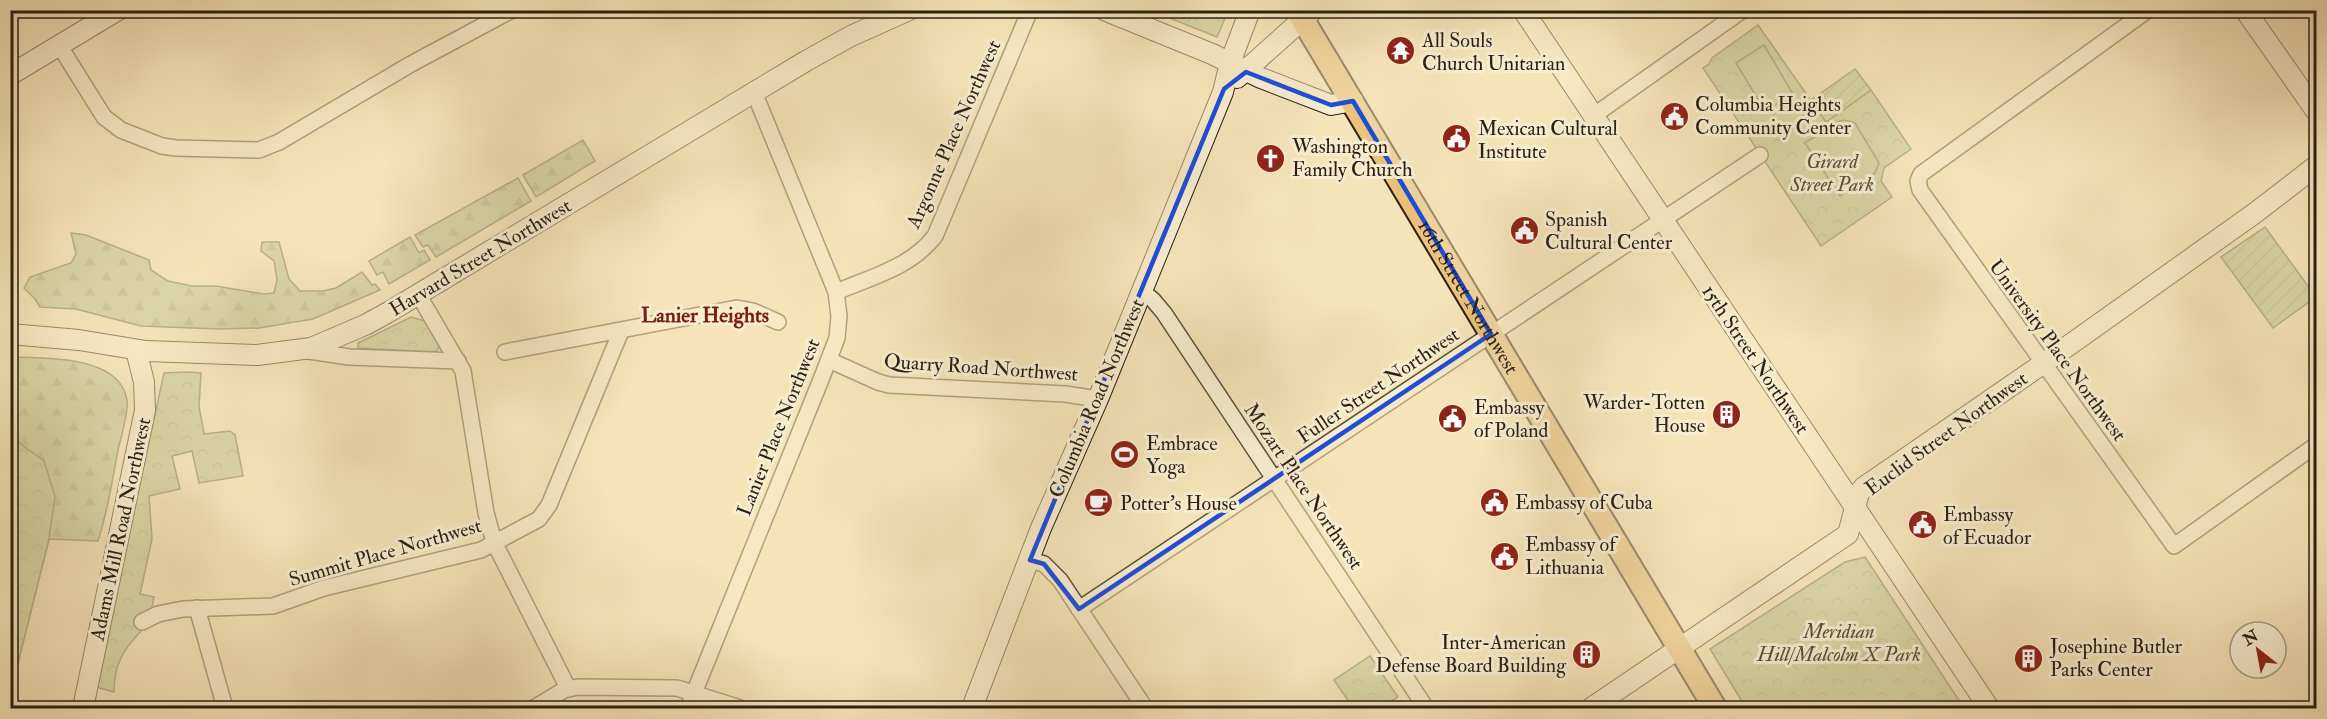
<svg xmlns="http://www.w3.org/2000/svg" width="2327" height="719" font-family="'IM FELL Double Pica',serif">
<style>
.forest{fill:url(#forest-firs);stroke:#727252;stroke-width:1.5}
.park{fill:url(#park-crowns);stroke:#727252;stroke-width:1.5}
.garden{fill:url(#garden-furrows);stroke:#727252;stroke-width:1.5}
.pitch{fill:#bac590;stroke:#727252;stroke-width:1.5}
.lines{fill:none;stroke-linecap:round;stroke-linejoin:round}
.street-casing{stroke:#5d503c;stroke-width:18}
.secondary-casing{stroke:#2a1f13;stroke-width:22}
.primary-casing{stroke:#2a1f13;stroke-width:26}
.street{stroke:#f8edd1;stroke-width:15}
.secondary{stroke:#f8edd1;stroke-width:20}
.primary{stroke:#eac27c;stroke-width:22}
.marked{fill:none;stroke:#1d4ed8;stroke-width:4.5;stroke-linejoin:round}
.labels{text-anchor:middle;stroke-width:6;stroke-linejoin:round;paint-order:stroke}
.poi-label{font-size:20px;fill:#2a1f13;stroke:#f8edd1;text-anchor:start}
.street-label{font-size:20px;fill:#2a1f13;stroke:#f8edd1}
.park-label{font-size:20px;font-style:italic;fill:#555138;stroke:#f8edd1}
.neighbourhood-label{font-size:21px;font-weight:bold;fill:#7a1f14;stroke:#f8edd1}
</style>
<defs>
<pattern id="forest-firs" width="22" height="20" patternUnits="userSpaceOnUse" patternTransform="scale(1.5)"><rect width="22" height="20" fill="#bac590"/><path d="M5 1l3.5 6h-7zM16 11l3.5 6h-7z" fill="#a0a97b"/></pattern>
<pattern id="park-crowns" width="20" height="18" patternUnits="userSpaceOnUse" patternTransform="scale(1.5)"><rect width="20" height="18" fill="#bac590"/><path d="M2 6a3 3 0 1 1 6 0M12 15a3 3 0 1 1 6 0" fill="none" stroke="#a0a97b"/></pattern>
<pattern id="garden-furrows" width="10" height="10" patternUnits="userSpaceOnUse" patternTransform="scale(1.5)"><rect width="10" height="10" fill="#bac590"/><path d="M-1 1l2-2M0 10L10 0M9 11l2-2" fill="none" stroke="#a0a97b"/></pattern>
</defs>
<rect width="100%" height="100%" fill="#f5e4b8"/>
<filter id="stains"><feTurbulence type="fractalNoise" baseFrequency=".00333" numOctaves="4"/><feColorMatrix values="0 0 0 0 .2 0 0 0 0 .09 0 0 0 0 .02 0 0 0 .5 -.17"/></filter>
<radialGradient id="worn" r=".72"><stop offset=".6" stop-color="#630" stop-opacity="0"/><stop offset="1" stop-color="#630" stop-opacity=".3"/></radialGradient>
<g class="forest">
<path d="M583,140l12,21 -59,36 -13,-22z"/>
<path d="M518,178l13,23 -95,56 -8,-12 -5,2 -8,-12z"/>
<path d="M71,233l15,2 63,25 2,10 17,11 24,5h24l48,8 10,-1 3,-13 -3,-19 -13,-10 1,-9h17l10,37 11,12h23l13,-3 26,-16 10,13 3,-1 5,6 -67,29 -54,9 -39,1 -79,-3 -65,-17 -36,-2 -5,-8 -11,-11 6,-11 41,-14 5,-9z"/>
<path d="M410,237l9,16 5,-3 6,10 -41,24 -6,-12 -6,3 -8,-14z"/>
<path d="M11,357c34,1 109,-2 116,43 2,12 -6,37 -9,50 -6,31 -10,61 -20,91l-49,-2 -38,152z"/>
</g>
<g class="park">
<path d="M1152,11h76l-11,26z"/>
<path d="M1758,25l68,97 45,-32 40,59 -27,19 -3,13 11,16 -71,49 -118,-178 6,-4 3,-6z"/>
<path d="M411,317l14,4 13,22 1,5 -4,4 -77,-4v-5z"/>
<path d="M188,372l13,1 -2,33 5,28 26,-3 5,4 8,41 -44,7 -7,-32 -20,5 8,33 -31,7 3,43 -12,55 14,3 -2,11 -15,9 5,13c-19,20 -28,34 -28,62l-18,-5 68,-314z"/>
<path d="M11,380l8,63 25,18 11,35 -6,43 -38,152z"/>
<path d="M1865,557l99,151h-218l-36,-59 135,-87z"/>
<path d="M1370,656l28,41 -18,11h-27l-19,-28z"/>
</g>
<g class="garden">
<path d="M1855,69l16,21 -45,32 -15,-22z"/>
<path d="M2265,227l51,70 -43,31 -52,-71z"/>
</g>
<g class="pitch">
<path d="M1764,45l29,49 -28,17 -29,-48z"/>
<path d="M1844,120l11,3 24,40 -4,10 -35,23 -35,-53 33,-21z"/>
</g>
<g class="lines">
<defs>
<g id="street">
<path d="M2148,10l-227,164 -3,7 2,9 254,356 142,-101"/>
<path d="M59,45l45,72 17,13 41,16 14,2 83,2 20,-8 132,-78 101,-54"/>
<path d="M1593,116l150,-106"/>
<path d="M1142,291l11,9 11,13 262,395"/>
<path d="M836,292c36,-15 75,-25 99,-56l95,-226"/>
<path d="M418,294l45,77 23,142 8,29 74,146"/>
<path d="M302,350l47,7 109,4"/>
<path d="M505,352l232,-44 16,3 25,11"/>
<path d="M829,360l49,22 11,3 176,9 33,5"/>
<path d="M1030,560l14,4 16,16 85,128"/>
<path d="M197,608l28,100"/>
<path d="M1079,609l681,-454"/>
<path d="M142,622l16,-8 25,-5 90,-3 51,-18 157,-38 58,-31 10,-14 72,-174"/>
<path d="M534,708l30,-18 14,-3 99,1 63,20"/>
<path d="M688,708l134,-331 15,-39 2,-22 -3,-24 -82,-200"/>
</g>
<g id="secondary">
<path d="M1104,10l108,44 49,24 70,27 22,-4"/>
<path d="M1523,10l466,698"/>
<path d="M2245,10l71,101"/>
<path d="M10,75l108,-65"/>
<path d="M1237,78l76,-68"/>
<path d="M10,334l69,6 67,11 111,4 54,-7 54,-23 22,-12 419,-252 45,-25 58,-26"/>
<path d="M83,708l62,-298 -1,-28 -8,-32"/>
<path d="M972,708l69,-180 57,-129 103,-253 22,-54 7,-29 20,-53"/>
<path d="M1591,708l257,-174 11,-41 5,-6 190,-131 201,-143 61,-47"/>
</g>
<g id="primary">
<path id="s1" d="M1297,10l418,698"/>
</g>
</defs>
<use href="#street" class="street-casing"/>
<use href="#secondary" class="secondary-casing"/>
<use href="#primary" class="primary-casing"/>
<use href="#street" class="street"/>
<use href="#secondary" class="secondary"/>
<use href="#primary" class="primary"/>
</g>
<path d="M0 0H2327V719H0ZM1246,72l85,33 22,-4 138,233 -412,275 -35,-45 -14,-4 194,-471z" fill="#f5e4b8" fill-opacity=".55" fill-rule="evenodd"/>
<path class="marked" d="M1246,72l85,33 22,-4 138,233 -412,275 -35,-45 -14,-4 194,-471z"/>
<defs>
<symbol id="temple-disc" viewBox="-11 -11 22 22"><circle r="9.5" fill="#8f2418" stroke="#f8edd1"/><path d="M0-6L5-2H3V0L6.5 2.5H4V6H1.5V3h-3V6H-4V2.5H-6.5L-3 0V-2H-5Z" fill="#fff"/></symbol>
<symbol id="civic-disc" viewBox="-11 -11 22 22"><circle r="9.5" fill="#8f2418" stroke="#f8edd1"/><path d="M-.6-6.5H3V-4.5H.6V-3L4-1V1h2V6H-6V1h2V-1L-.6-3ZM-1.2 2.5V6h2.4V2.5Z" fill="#fff"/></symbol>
<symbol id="church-disc" viewBox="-11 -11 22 22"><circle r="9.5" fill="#8f2418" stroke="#f8edd1"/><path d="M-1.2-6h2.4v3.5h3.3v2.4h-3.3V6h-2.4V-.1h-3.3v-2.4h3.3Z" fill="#fff"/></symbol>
<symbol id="building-disc" viewBox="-11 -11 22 22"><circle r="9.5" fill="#8f2418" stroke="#f8edd1"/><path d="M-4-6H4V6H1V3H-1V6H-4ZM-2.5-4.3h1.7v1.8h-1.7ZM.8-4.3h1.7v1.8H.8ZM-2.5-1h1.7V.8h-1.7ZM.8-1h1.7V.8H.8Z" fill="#fff"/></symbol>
<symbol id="stadium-disc" viewBox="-11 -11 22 22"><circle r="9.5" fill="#8f2418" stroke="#f8edd1"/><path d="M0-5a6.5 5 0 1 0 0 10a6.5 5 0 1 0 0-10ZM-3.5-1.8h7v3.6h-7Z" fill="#fff"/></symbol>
<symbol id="cafe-disc" viewBox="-11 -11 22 22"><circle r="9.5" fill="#8f2418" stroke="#f8edd1"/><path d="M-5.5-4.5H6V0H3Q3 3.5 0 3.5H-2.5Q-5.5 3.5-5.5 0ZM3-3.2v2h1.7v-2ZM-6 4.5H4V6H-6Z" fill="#fff"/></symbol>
</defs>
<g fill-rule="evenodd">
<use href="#temple-disc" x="1384" y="34" width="33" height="33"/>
<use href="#civic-disc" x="1658" y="100" width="33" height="33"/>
<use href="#civic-disc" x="1440" y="122" width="33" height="33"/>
<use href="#church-disc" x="1254" y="142" width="33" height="33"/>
<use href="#civic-disc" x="1508" y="214" width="33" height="33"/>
<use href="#building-disc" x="1710" y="398" width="33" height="33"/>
<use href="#civic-disc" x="1436" y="402" width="33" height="33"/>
<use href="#stadium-disc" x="1108" y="438" width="33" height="33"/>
<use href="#civic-disc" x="1478" y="486" width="33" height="33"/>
<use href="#cafe-disc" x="1082" y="486" width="33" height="33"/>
<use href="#civic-disc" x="1906" y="508" width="33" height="33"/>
<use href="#civic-disc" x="1488" y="540" width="33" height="33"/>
<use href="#building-disc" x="1570" y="638" width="33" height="33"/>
<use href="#building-disc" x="2012" y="642" width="33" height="33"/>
</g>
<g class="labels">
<g class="poi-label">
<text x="1422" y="47">All Souls<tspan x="1422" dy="23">Church Unitarian</tspan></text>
<text x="1695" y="111">Columbia Heights<tspan x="1695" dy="23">Community Center</tspan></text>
<text x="1478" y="135">Mexican Cultural<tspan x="1478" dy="23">Institute</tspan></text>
<text x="1292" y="153">Washington<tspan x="1292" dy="23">Family Church</tspan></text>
<text x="1545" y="226">Spanish<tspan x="1545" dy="23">Cultural Center</tspan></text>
<text x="1705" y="409" text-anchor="end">Warder-Totten<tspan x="1705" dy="23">House</tspan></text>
<text x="1474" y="414">Embassy<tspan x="1474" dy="23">of Poland</tspan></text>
<text x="1146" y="450">Embrace<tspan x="1146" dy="23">Yoga</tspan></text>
<text x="1515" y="509">Embassy of Cuba</text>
<text x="1120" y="510">Potter's House</text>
<text x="1943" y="521">Embassy<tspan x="1943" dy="23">of Ecuador</tspan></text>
<text x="1525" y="551">Embassy of<tspan x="1525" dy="23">Lithuania</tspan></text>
<text x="1566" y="649" text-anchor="end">Inter-American<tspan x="1566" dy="23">Defense Board Building</tspan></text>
<text x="2050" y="653">Josephine Butler<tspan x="2050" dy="23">Parks Center</tspan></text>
</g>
<g class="street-label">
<text transform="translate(953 134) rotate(-66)" y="7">Argonne Place Northwest</text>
<text transform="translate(480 257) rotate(-31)" y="7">Harvard Street Northwest</text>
<text dy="7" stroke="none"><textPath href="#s1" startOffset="334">16th Street Northwest</textPath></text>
<text transform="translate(2058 350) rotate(54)" y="7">University Place Northwest</text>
<text transform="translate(1756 359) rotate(56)" y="7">15th Street Northwest</text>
<text transform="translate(981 367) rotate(4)" y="7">Quarry Road Northwest</text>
<text transform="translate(1378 385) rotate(-34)" y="7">Fuller Street Northwest</text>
<text transform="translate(1096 398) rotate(-67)" y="7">Columbia Road Northwest</text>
<text transform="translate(778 427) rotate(-68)" y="7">Lanier Place Northwest</text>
<text transform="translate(1946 433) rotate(-36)" y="7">Euclid Street Northwest</text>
<text transform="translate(1304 486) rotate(56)" y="7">Mozart Place Northwest</text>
<text transform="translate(120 529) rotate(-78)" y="7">Adams Mill Road Northwest</text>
<text transform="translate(385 552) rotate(-16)" y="7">Summit Place Northwest</text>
</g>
<g class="park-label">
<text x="1832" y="168">Girard<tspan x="1832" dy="23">Street Park</tspan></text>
<text x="1839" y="638">Meridian<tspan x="1839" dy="23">Hill/Malcolm X Park</tspan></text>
</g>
<g class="neighbourhood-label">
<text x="705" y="322">Lanier Heights</text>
</g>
</g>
<rect width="2327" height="719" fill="none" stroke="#f5e4b8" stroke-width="36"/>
<rect x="12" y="12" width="2303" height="695" fill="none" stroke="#2a1f13" stroke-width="3"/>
<rect x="18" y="18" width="2291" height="683" fill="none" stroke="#2a1f13" stroke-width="1.5"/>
<g transform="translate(2258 650) rotate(329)"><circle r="28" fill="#f8edd1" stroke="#a69b85" stroke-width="1.5"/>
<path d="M0-4.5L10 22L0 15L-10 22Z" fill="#8f2418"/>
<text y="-9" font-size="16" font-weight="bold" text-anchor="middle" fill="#2a1f13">N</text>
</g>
<rect width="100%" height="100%" filter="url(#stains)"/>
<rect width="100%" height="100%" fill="url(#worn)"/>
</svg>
